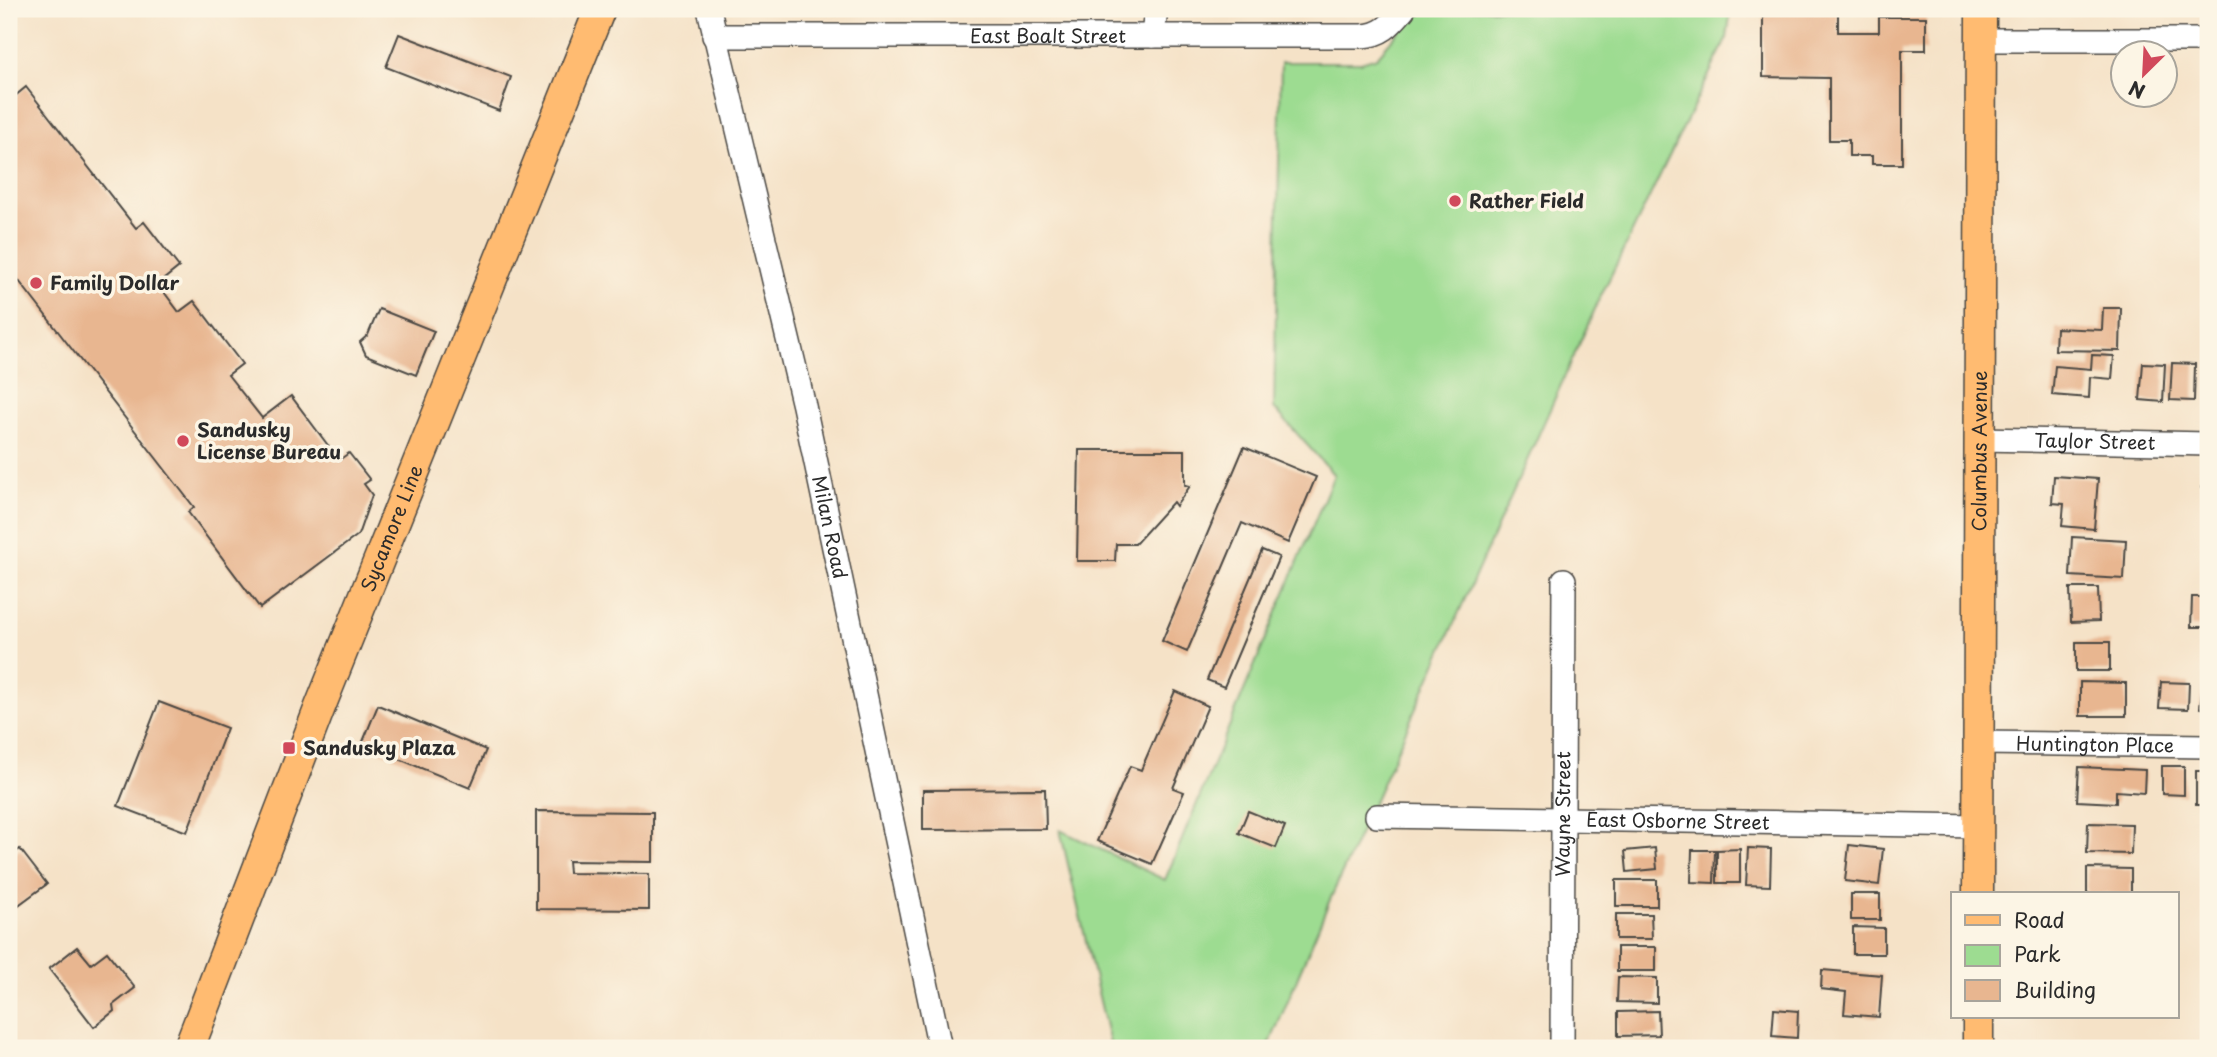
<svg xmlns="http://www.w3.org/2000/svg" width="2217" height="1057" font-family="'Playpen Sans',sans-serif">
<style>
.green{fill:#9ddc91;stroke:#64845e;stroke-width:2}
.building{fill:#e8b690}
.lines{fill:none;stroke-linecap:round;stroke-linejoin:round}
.minor-casing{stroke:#494642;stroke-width:26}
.major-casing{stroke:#494642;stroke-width:33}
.minor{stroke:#fff;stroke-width:23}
.major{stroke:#ffbb71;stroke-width:30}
.poi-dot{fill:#d1495b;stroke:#fcf5e5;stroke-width:2.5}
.labels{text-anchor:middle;stroke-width:7;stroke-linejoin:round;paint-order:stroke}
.street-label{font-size:19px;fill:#2b2b2b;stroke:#fcf5e5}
.poi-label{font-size:19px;font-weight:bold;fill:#2b2b2b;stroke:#fcf5e5;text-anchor:start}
</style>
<rect width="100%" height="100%" fill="#fcf5e5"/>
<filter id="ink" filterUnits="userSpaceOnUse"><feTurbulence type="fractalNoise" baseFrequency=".0143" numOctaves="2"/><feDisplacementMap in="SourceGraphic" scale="14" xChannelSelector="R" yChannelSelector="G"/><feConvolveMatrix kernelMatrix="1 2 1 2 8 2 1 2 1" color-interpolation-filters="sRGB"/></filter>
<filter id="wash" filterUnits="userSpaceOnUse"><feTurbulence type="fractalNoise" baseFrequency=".00686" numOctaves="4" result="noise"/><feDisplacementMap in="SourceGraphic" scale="28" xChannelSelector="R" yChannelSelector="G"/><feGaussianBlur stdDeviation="1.57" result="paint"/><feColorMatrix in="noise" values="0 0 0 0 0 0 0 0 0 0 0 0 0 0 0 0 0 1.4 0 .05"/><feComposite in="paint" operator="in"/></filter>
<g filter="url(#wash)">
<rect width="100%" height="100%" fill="#f5e2c7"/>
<path class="green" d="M1418,9h313l-4,29 -128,262 -270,602 -61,146h-157l-51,-218 105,50 169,-405 -60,-67 7,-346h80l16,-5z"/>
<g id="blocks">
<g class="building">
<path d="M1763,9h75v23h41v-15h47v33h-24v114h-30v-8h-23v-16h-20v-62l-66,-1z"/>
<path d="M399,34l112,43 -12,34 -113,-44z"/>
<path d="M26,87l110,141 8,-6 35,45 -21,17 21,28 15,-11 48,63 -14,11 34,43 29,-22 48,64 10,-7 21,27 -6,4 8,11 -14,40 -98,73 -72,-96 6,-5 -185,-239v-167z"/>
<path d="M2103,308h18l-1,43 -65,-1 1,-22 46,2z"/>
<path d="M379,309l55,22 -18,44 -50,-20 -6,-13 8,-7z"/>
<path d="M2092,355l22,1 -2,23 -22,-2 -1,21 -37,-3 3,-29 36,3z"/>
<path d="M2143,363l22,1 -2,38 -23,-2z"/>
<path d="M2172,363l23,1 -1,37 -24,-1z"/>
<path d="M1244,447l72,30 -28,66 -46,-20 -55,129 -25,-11z"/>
<path d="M1079,450h106v35l5,1 -14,20 -3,-4 -38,42h-19l-1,17h-38z"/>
<rect x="2202" y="475" width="6" height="45"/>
<path d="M2054,476l44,3 -4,50 -32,-3 2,-22 -12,-1z"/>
<path d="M2072,537l54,3 -2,39 -54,-3z"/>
<path d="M1262,550l17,7 -55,130 -17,-7z"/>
<path d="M2070,588h28l1,33 -28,1z"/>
<path d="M2192,597h16v30h-17z"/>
<rect x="2076" y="642" width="34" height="29"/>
<path d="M2204,675l4,1v33l-8,-1z"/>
<path d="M2080,682l46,1v33h-46z"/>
<path d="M2161,682l28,1 -1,26 -29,-1z"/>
<path d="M1175,691l33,15 -35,82 11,4 -32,72 -55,-23 33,-75 11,4z"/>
<path d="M159,702l68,26 -40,104 -69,-26z"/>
<path d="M378,705l108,45 -16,38 -108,-44z"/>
<path d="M2162,766h22v29l-22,-1z"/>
<path d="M2079,767l66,3 -1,23 -28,-2v12l-39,-2z"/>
<rect x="2196" y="771" width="12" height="34"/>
<path d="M1045,789l1,40 -123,1v-40z"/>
<path d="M536,811l117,1v50l-85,-1 1,12 80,1v36l-113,-1z"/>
<path d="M1248,811l37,15 -9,22 -37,-15z"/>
<path d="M2088,823l44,1 -1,30 -44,-1z"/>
<path d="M1849,845l34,4 -4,36 -34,-4z"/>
<path d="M1655,848l2,21 -30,3 -2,-21z"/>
<path d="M1748,848l23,1 -1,37 -24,-1z"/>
<path d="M20,849l27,35 -38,28v-55z"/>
<path d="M1740,849v34h-23v-33z"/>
<path d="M1692,850h23l-1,33 -23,-1z"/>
<path d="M2087,868l44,1v25h-44z"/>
<rect x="1616" y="880" width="41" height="26"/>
<rect x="1851" y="894" width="29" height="26"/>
<path d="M1616,914h35l1,25h-36z"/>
<path d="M1853,927l31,1v26h-31z"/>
<path d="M77,947l14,17 16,-12 28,36 -22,17 1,6 -20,16 -45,-58z"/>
<rect x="1617" y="947" width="39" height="24"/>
<path d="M1822,970l60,5 -3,42 -35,-3 2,-22 -25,-3z"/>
<path d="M1618,977l39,1v25l-40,-1z"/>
<path d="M1774,1009l24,2 -1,27 -25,-2z"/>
<path d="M1658,1011l1,24 -41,1v-24z"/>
<rect x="1616" y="1043" width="37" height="5"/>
</g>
</g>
</g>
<g filter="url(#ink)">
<use href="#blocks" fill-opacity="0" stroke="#494642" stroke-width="2"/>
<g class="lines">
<defs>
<g id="minor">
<path id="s1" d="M709,9l95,397 136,642"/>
<path id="s2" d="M714,36h648c21,-1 29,-12 42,-27"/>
<path d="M1153,36l3,-27"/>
<path d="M1980,40h228"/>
<path id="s3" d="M1981,439l227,5"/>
<path id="s4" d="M1979,743l229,3"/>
<path id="s5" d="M1377,816l601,10"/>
<path id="s6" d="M1562,1048l2,-468"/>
</g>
<g id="major">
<path id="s7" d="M1978,894l3,-885"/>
<path id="s8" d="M189,1048l131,-341 280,-698"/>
<path d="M1978,1048v-31"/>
</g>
</defs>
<use href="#minor" class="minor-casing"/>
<use href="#major" class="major-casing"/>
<use href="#minor" class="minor"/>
<use href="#major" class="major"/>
</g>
</g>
<g class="poi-dot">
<circle cx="1455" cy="201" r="7"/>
<circle cx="36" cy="283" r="7"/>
<circle cx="183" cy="441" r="7"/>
<rect x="282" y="741" width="14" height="14" rx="3.5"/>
</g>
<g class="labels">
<g class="street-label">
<text dy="7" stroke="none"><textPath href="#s2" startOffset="334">East Boalt Street</textPath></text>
<text dy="7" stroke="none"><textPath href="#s3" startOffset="114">Taylor Street</textPath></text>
<text dy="7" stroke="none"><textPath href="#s7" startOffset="443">Columbus Avenue</textPath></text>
<text dy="7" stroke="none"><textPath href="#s8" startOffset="558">Sycamore Line</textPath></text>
<text dy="7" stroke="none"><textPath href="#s1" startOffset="532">Milan Road</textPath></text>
<text dy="7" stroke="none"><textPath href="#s4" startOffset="116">Huntington Place</textPath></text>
<text dy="7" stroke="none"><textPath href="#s6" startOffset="234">Wayne Street</textPath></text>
<text dy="7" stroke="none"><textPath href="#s5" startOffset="301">East Osborne Street</textPath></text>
</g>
<g class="poi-label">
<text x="1469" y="208">Rather Field</text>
<text x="50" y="290">Family Dollar</text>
<text x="197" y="437">Sandusky<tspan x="197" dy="22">License Bureau</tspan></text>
<text x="303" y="755">Sandusky Plaza</text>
</g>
</g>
<rect width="2217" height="1057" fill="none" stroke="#fcf5e5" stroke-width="35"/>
<rect x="1951" y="892" width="228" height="126" fill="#fcf5e5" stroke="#a8a49b" stroke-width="2"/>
<rect x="1965" y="915" width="35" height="10" fill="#ffbb71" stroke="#a8a49b" stroke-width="2"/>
<text x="2014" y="928" font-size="21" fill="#2b2b2b">Road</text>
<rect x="1965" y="945" width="35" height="21" fill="#9ddc91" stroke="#a8a49b" stroke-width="2"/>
<text x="2014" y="962" font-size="21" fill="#2b2b2b">Park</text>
<rect x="1965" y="980" width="35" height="21" fill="#e8b690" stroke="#a8a49b" stroke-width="2"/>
<text x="2014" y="998" font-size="21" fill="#2b2b2b">Building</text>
<g transform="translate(2144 74) rotate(204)"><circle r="33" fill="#fcf5e5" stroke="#a8a49b" stroke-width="2"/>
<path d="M0-5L12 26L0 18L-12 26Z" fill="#d1495b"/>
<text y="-10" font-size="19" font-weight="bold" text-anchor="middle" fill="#2b2b2b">N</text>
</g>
</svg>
